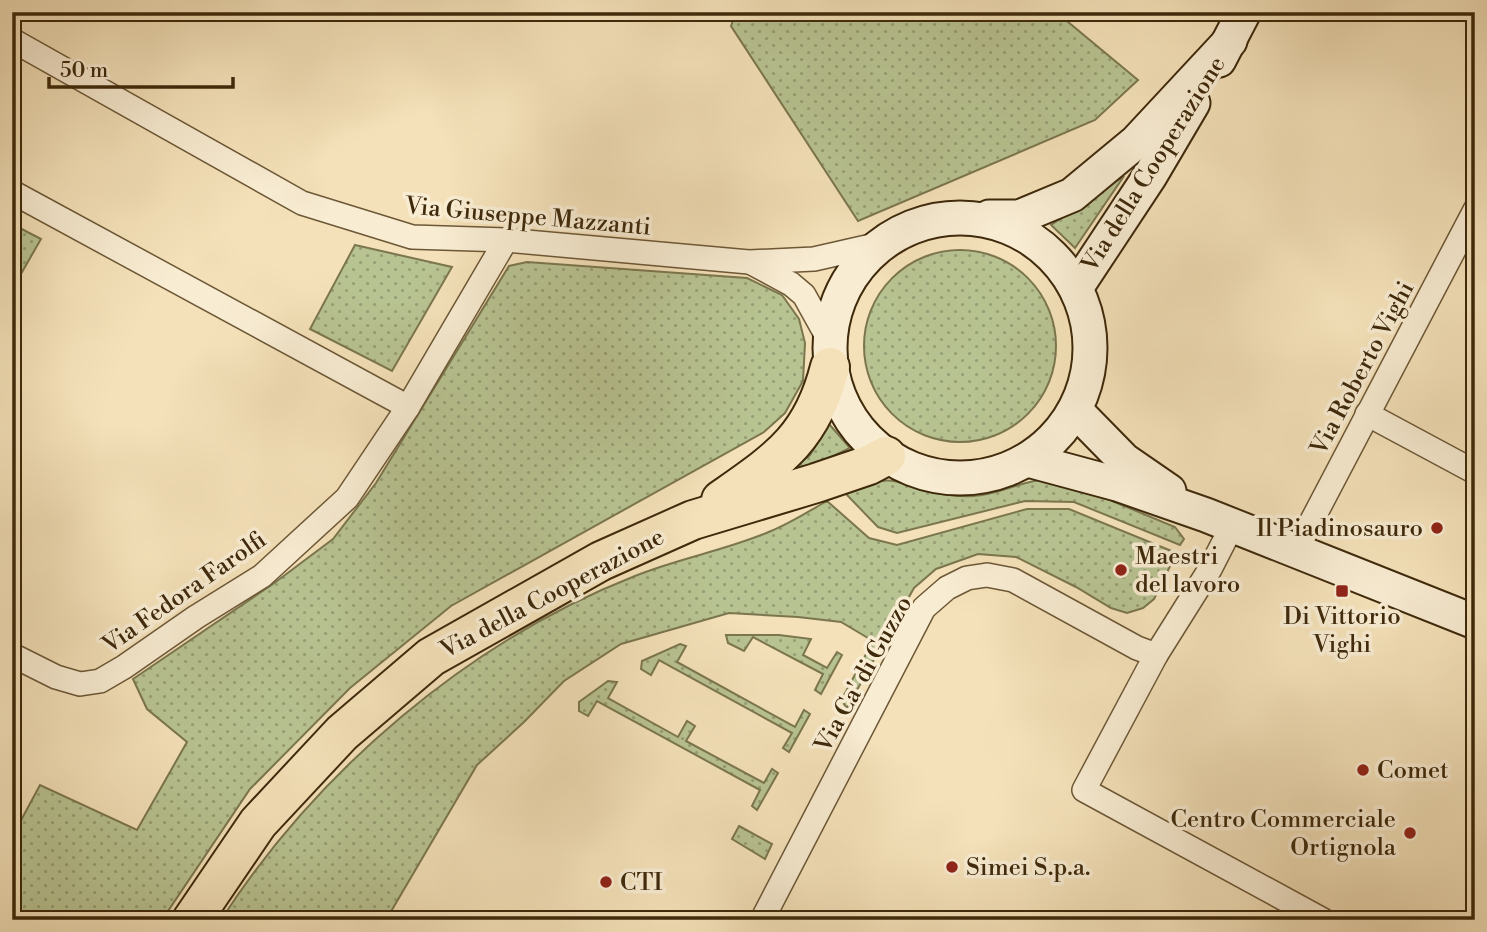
<svg xmlns="http://www.w3.org/2000/svg" width="1487" height="932" font-family="'Libre Bodoni',serif">
<style>
.grass{fill:url(#grass-dots);stroke:#7b764e;stroke-width:2}
.lines{fill:none;stroke-linecap:round;stroke-linejoin:round}
.street-casing{stroke:#6c5736;stroke-width:26}
.secondary-casing{stroke:#3e290b;stroke-width:37}
.highway-casing{stroke:#3e290b;stroke-width:42}
.street{stroke:#f8ecd2;stroke-width:23}
.secondary{stroke:#f8ecd2;stroke-width:33}
.highway{stroke:#f4e1b9;stroke-width:38}
.poi-dot{fill:#8f2418;stroke:#f8ecd2;stroke-width:2.5}
.labels{text-anchor:middle;stroke-width:7;stroke-linejoin:round;paint-order:stroke}
.street-label{font-size:24px;fill:#3e290b;stroke:#f8ecd2}
.poi-label{font-size:24px;fill:#3e290b;stroke:#f8ecd2;text-anchor:start}
</style>
<defs>
<pattern id="grass-dots" width="8" height="8" patternUnits="userSpaceOnUse" patternTransform="scale(1.75)"><rect width="8" height="8" fill="#b8c392"/><path d="M2 2h.1M6 6h.1" fill="none" stroke="#979e75" stroke-width="1.8" stroke-linecap="round"/></pattern>
</defs>
<rect width="100%" height="100%" fill="#f4e1b9"/>
<filter id="stains"><feTurbulence type="fractalNoise" baseFrequency=".00286" numOctaves="4"/><feColorMatrix values="0 0 0 0 .2 0 0 0 0 .09 0 0 0 0 .02 0 0 0 .5 -.17"/></filter>
<radialGradient id="worn" r=".72"><stop offset=".6" stop-color="#630" stop-opacity="0"/><stop offset="1" stop-color="#630" stop-opacity=".3"/></radialGradient>
<g class="grass">
<path d="M736,12h320l82,68 -43,40 -237,101 -127,-195z"/>
<path d="M1124,176l-49,72 -24,-23z"/>
<path d="M12,224l29,15 -27,47 -2,-2z"/>
<path d="M355,245l97,22 -60,104 -82,-42z"/>
<circle cx="960" cy="346" r="96"/>
<path d="M527,262l220,16 35,17 17,24 6,24 -2,38 -18,32 -21,19 -313,174 -101,82 -100,101 -88,131h-150v-83l28,-52 97,45 50,-88 -40,-33 -14,-30 140,-95 60,-45 43,-56 133,-217z"/>
<path d="M829,424l21,24 -81,39 41,-32z"/>
<path d="M1048,479l23,5 104,43 9,12 -4,6 -106,-43 -49,-1 -128,32 -19,-6 -32,-33c11,-6 23,-12 36,-13 13,-2 24,4 37,8 18,5 36,8 54,7 27,-1 49,-16 75,-17z"/>
<path d="M827,501l42,37 28,7 130,-36h42l105,43 1,4 -21,43 -11,9 -16,5 -16,-5 -35,-21 -60,-30 -38,-3 -42,15 -22,19 -67,120 -3,-4 -1,-7 30,-56 -32,-19 -43,-5 -69,-4 -108,31 -57,37 -40,41 -47,43 -91,155h-165c96,-149 248,-279 414,-344 44,-18 93,-26 136,-45 20,-8 38,-20 56,-30z"/>
<path d="M726,635h53l32,4 -8,16 24,13 10,-16 5,3 -21,39 -6,-4 8,-16 -70,-37 -9,14 -16,-8z"/>
<path d="M680,644l6,2 -9,16 118,65 9,-17 6,4 -21,38 -6,-4 9,-15 -133,-73 -8,15 -10,-6 1,-8z"/>
<path d="M608,681l9,1 -9,16 70,39 9,-16 8,5 -9,15 78,42 8,-14 6,4 -21,37 -5,-4 8,-16 -163,-89 -9,15 -9,-5v-9z"/>
<path d="M739,826l33,18 -7,15 -33,-20z"/>
</g>
<g class="lines">
<defs>
<g id="street">
<path d="M12,40l290,163 110,34 94,3 243,22 65,-3 66,-15"/>
<path d="M12,192l396,215"/>
<path d="M752,263l39,21 13,11 25,45"/>
<path d="M1367,414l108,58"/>
<path d="M1232,526l-22,43 -54,86 -72,135 239,130"/>
<path d="M1296,551l179,-341"/>
<path d="M12,655l44,22 24,7 20,-3 24,-14 72,-50 66,-41 85,-78 61,-91 98,-167"/>
<path d="M762,920l162,-312 23,-20 20,-10 20,-3 26,5 124,68 19,7"/>
</g>
<g id="secondary">
<path d="M1219,60l25,-48"/>
<path d="M989,217h30l53,-22 64,-53 94,-101"/>
<circle cx="960" cy="348" r="130"/>
<path d="M1076,288l74,-112 43,-73"/>
<path d="M1075,410l49,50 45,31"/>
<path d="M1028,460l89,24 89,31 269,107"/>
</g>
<g id="highway">
<path d="M721,500c57,-40 91,-61 109,-133"/>
<path d="M192,920l66,-97 84,-90 89,-76 170,-96 92,-41 123,-37 53,-18 17,-9"/>
</g>
</defs>
<use href="#street" class="street-casing"/>
<use href="#secondary" class="secondary-casing"/>
<use href="#highway" class="highway-casing"/>
<use href="#street" class="street"/>
<use href="#secondary" class="secondary"/>
<use href="#highway" class="highway"/>
</g>
<g class="poi-dot">
<circle cx="1437" cy="528" r="7"/>
<circle cx="1121" cy="570" r="7"/>
<rect x="1335" y="584" width="14" height="14" rx="3.5"/>
<circle cx="1363" cy="770" r="7"/>
<circle cx="1410" cy="833" r="7"/>
<circle cx="952" cy="867" r="7"/>
<circle cx="606" cy="882" r="7"/>
</g>
<g class="labels">
<g class="street-label">
<text transform="translate(1153 164) rotate(-58)" y="8">Via della Cooperazione</text>
<text transform="translate(528 216) rotate(5)" y="8">Via Giuseppe Mazzanti</text>
<text transform="translate(1362 368) rotate(-62)" y="8">Via Roberto Vighi</text>
<text transform="translate(184 592) rotate(-35)" y="8">Via Fedora Farolfi</text>
<text transform="translate(552 593) rotate(-28)" y="8">Via della Cooperazione</text>
<text transform="translate(863 674) rotate(-61)" y="8">Via Ca' di Guzzo</text>
</g>
<g class="poi-label">
<text x="1423" y="536" text-anchor="end">Il Piadinosauro</text>
<text x="1135" y="564">Maestri<tspan x="1135" dy="28">del lavoro</tspan></text>
<text x="1342" y="624" text-anchor="middle">Di Vittorio<tspan x="1342" dy="28">Vighi</tspan></text>
<text x="1377" y="778">Comet</text>
<text x="1396" y="827" text-anchor="end">Centro Commerciale<tspan x="1396" dy="28">Ortignola</tspan></text>
<text x="966" y="875">Simei S.p.a.</text>
<text x="620" y="890">CTI</text>
</g>
</g>
<rect width="1487" height="932" fill="none" stroke="#f4e1b9" stroke-width="42"/>
<rect x="14" y="14" width="1459" height="904" fill="none" stroke="#3e290b" stroke-width="3.5"/>
<rect x="21" y="21" width="1445" height="890" fill="none" stroke="#3e290b" stroke-width="2"/>
<path d="M49 77v10h184v-10" fill="none" stroke="#3e290b" stroke-width="3.5"/>
<text x="60" y="77" font-size="21" fill="#3e290b" stroke="#f8ecd2" stroke-width="5" paint-order="stroke">50 m</text>
<rect width="100%" height="100%" filter="url(#stains)"/>
<rect width="100%" height="100%" fill="url(#worn)"/>
</svg>
